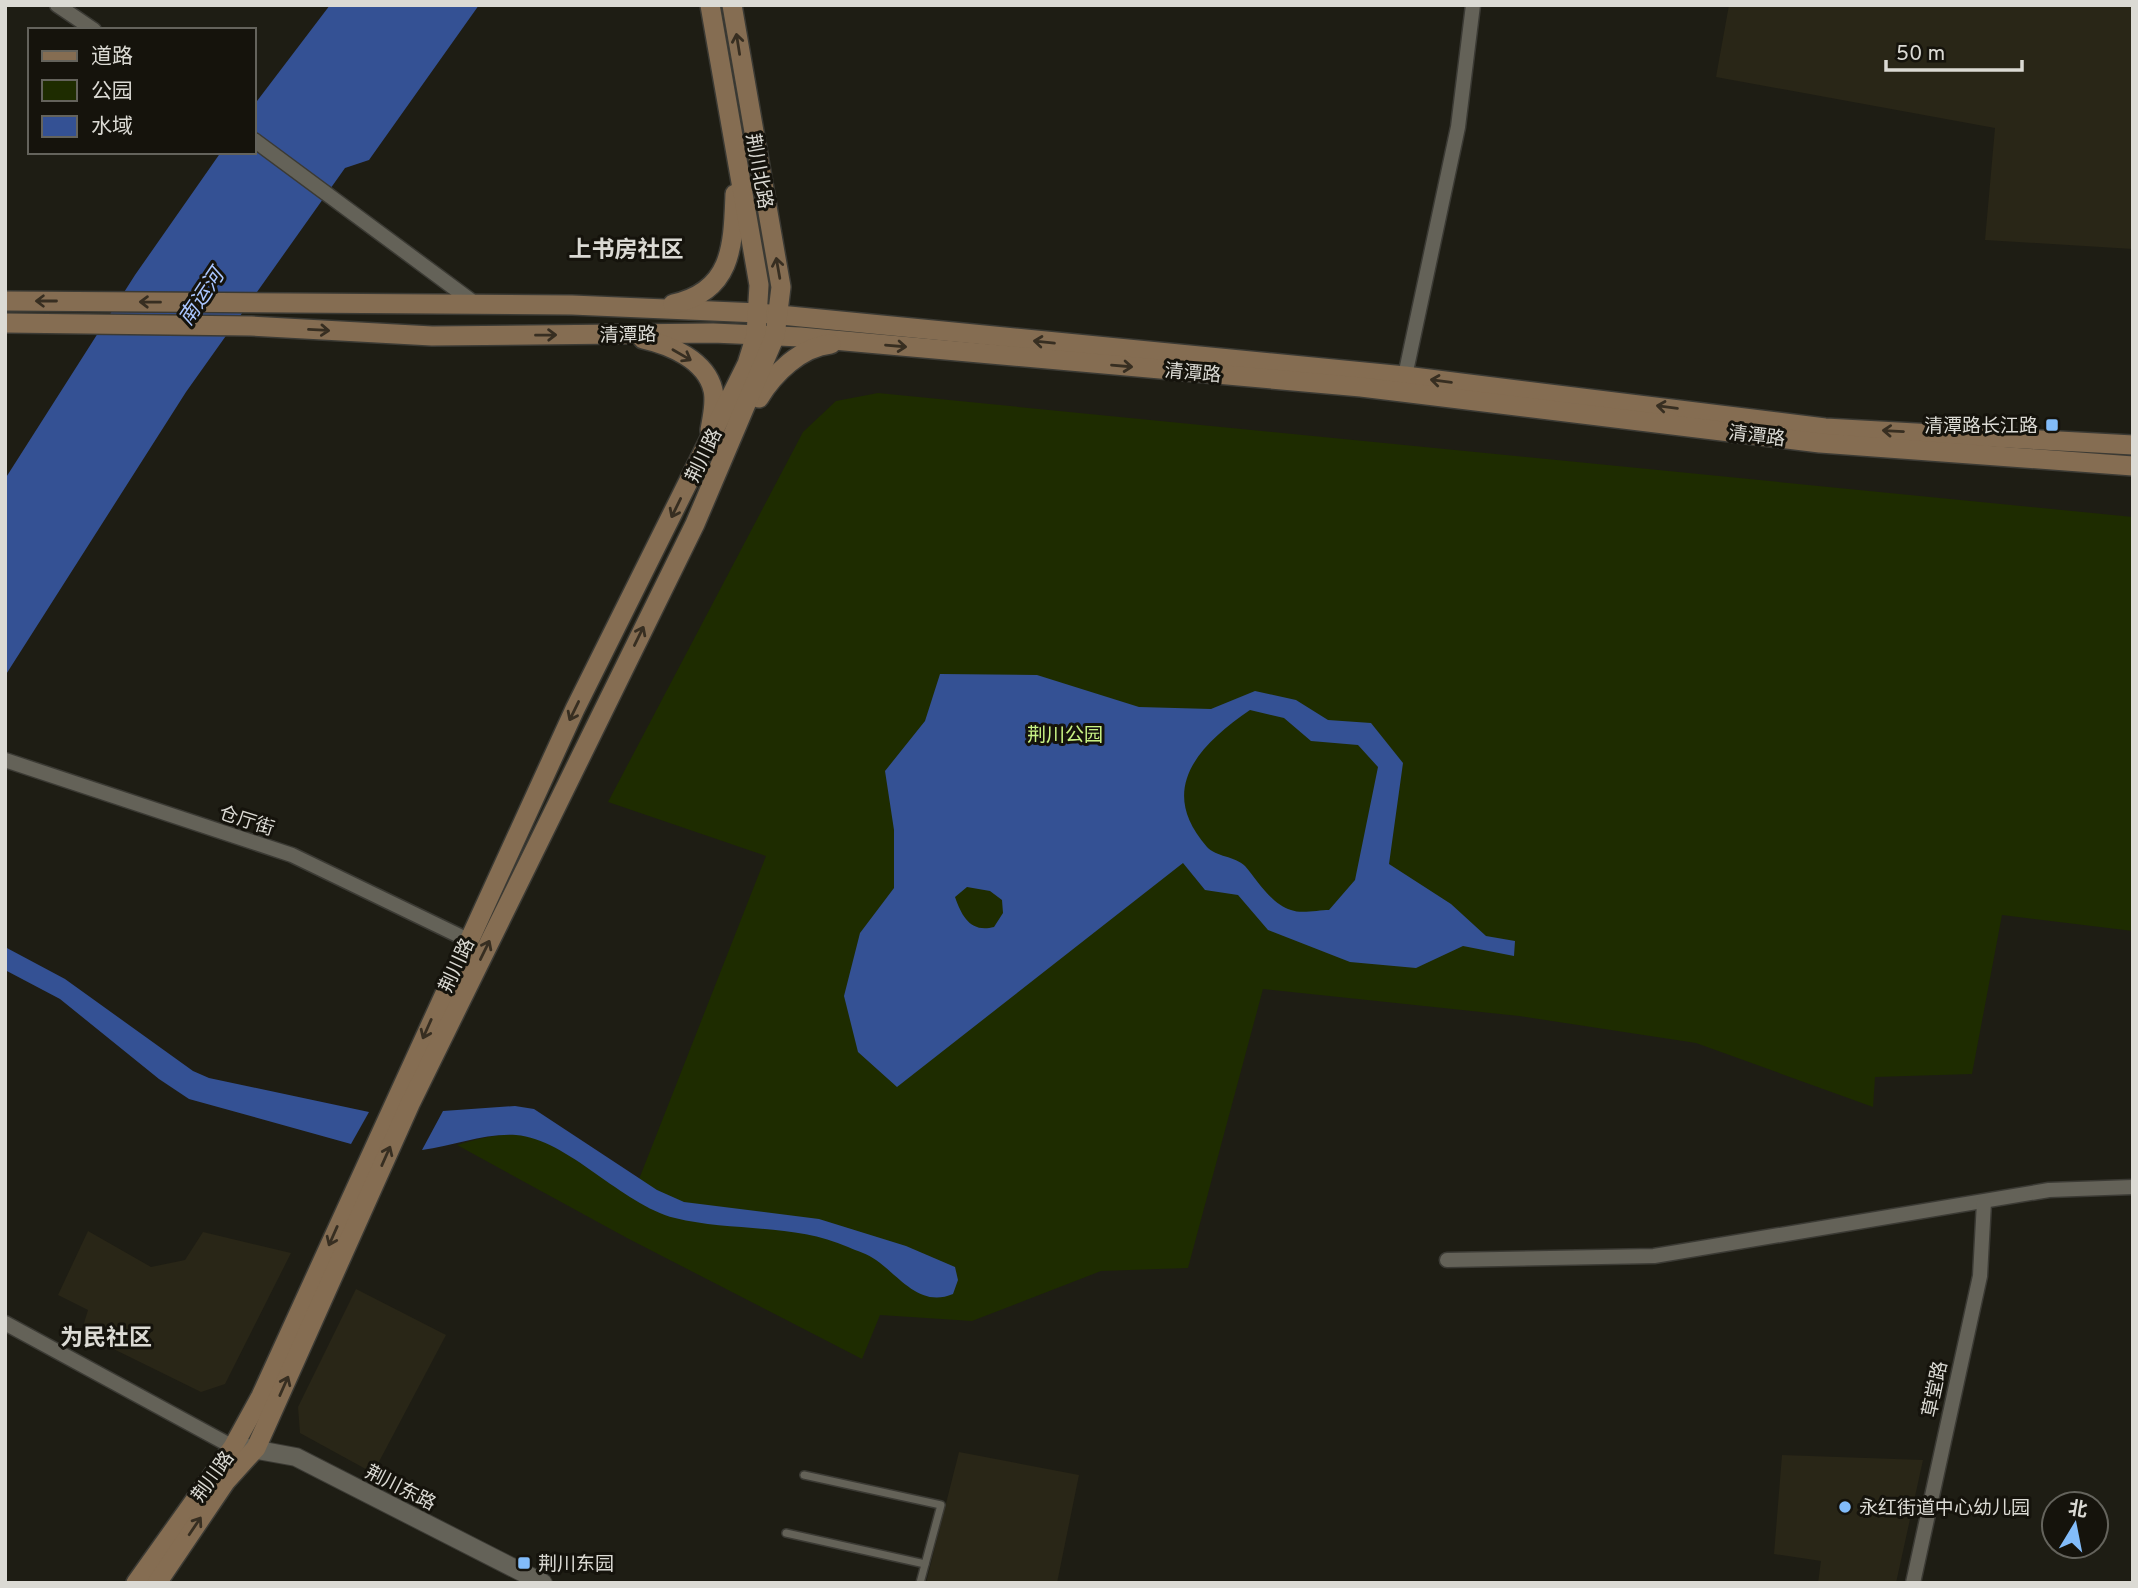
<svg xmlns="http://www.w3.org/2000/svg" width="2138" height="1588" font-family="Overpass,'Noto Sans SC',sans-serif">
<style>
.built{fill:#292617}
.green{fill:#1e2c00}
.water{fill:#345194;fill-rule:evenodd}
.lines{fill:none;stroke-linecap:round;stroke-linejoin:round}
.service-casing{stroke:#3b3a34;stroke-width:10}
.minor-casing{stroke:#3b3a34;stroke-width:17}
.tertiary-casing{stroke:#3b3a34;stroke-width:20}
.secondary-casing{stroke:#3b3a34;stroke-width:22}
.service{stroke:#646258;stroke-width:7}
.minor{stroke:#646258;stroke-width:14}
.tertiary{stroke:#646258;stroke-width:18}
.secondary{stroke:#856d52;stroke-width:19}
.oneway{stroke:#372e21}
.poi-dot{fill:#82bcfa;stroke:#15130c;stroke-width:2.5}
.labels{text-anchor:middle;stroke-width:6;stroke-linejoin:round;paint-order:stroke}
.street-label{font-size:19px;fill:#dbdad4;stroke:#15130c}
.poi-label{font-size:19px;fill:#dbdad4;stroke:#15130c;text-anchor:start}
.park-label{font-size:19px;fill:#c9f385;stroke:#15130c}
.water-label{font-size:21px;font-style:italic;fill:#aac6ff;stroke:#15130c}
.quarter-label{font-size:23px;font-weight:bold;fill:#dbdad4;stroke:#15130c}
</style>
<rect width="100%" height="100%" fill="#1e1d14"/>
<g class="built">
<path d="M1729,5h404v244l-148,-9 10,-112 -279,-51z"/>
<path d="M88,1231l63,36 34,-7 18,-28 88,21 -66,131 -24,8 -120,-59 7,-23 -30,-15z"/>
<path d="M356,1289l90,46 -73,138 -73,-40 -2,-26z"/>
<path d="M959,1452l120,23 -22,108h-131z"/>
<path d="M1782,1455l141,5 -27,123h-78l3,-22 -47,-7z"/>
</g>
<path class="green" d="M878,393l1255,124v414l-131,-16 -30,159 -97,3 -2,30 -177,-64 -177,-27 -256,-27 -75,279 -87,3 -129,50 -92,-6 -18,44 -235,-121 -170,-93c24,-7 55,-16 81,-6 31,13 65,40 94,58l134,-341 -158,-54 195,-370 33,-31z"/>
<g class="water">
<path d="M330,5h149l-110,155 -24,8 -159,224 -181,284v-197l130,-204 86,-123h33v-47z"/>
<path d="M940,674l97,1 102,32 72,2 44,-18 41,9 32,20 43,3 32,40 -14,101 62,40 35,32 29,5 -1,15 -51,-10 -47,22 -66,-6 -82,-32 -30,-35 -33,-5 -22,-27 -286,224 -39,-35 -14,-56 16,-63 34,-45v-58l-9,-59 40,-50zM1250,710l34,8 27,23 47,4 20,22 -23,113 -26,30c-11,0 -28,4 -38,0 -20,-6 -33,-29 -46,-44 -10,-10 -29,-9 -38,-19 -51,-58 -8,-102 43,-137zM967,887l23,4 12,9 1,13 -9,14c-23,6 -32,-10 -39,-30z"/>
<path d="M5,947l60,32 128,92 16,7 160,34 -18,32 -162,-45 -30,-20 -99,-80 -55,-29z"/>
<path d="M515,1106l19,3 123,81 27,12 135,17 87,27 49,21 3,13 -5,14c-33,14 -53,-17 -77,-34 -8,-6 -19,-9 -28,-13 -54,-24 -117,-15 -173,-29 -53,-13 -107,-79 -159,-83 -31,-2 -63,11 -94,15l21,-39z"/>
</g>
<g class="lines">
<defs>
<g id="service">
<path d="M804,1475l137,30 -21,78"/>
<path d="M786,1533l139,31"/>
</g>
<g id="minor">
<path d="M57,5l37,25"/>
<path d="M254,140l223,165"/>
<path d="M1405,376l53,-249 15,-122"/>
<path d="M5,760l287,95 176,85"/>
<path d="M1447,1260l207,-4 395,-66 84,-3"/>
<path d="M5,1323l228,124"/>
<path d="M1913,1583l67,-307 4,-74"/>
</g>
<path id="tertiary" d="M242,1447l54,10 247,126"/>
<g id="secondary">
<path d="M5,301l567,4 187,8 646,63 420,52 308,17"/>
<path d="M673,304c60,-13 60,-59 62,-110"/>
<path d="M5,323l246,3 181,10 281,-3 87,4 561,50 459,56 313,23"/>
<path d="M643,339c27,6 63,21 70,51 3,12 -1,28 -3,40"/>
<path d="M759,398c15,-25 42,-51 72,-54"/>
<path d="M136,1583l97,-136 28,-51 314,-687 172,-345 9,-29 3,-50 -49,-280"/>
<path d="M157,1583l69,-102 30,-33 154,-344 285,-580 80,-188 6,-49 -49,-282"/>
</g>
</defs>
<use href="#service" class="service-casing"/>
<use href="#minor" class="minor-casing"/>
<use href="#tertiary" class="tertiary-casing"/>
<use href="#secondary" class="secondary-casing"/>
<use href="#service" class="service"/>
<use href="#minor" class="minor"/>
<use href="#tertiary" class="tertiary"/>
<use href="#secondary" class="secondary"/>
</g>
<defs><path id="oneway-shaft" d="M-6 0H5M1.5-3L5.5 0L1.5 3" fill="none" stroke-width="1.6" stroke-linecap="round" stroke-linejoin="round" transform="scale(1.75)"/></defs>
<g class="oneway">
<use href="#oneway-shaft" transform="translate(738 44) rotate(-99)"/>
<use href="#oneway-shaft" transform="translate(778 268) rotate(-100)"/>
<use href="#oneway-shaft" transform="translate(46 301) rotate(-180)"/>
<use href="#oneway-shaft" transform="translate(150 302) rotate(-179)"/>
<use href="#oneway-shaft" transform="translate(319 330) rotate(3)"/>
<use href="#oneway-shaft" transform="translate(546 335) rotate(-1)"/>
<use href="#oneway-shaft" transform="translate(1044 342) rotate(-174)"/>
<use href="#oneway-shaft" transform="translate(896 346) rotate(5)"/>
<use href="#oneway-shaft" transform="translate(682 355) rotate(30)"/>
<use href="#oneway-shaft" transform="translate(1122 366) rotate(5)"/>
<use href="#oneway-shaft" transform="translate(1441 381) rotate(-173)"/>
<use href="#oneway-shaft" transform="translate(1667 407) rotate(-173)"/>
<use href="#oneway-shaft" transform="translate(1893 431) rotate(-177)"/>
<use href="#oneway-shaft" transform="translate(676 508) rotate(116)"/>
<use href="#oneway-shaft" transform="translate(639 636) rotate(-64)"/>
<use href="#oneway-shaft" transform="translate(574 711) rotate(116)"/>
<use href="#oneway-shaft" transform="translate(485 950) rotate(-64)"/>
<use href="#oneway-shaft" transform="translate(427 1029) rotate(114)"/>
<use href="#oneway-shaft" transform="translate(386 1156) rotate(-66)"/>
<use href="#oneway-shaft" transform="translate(333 1236) rotate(114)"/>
<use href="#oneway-shaft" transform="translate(284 1386) rotate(-66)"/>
<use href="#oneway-shaft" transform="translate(195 1526) rotate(-56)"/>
</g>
<g class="poi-dot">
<rect x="2045" y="418" width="14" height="14" rx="3.5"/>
<circle cx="1845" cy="1507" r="7"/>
<rect x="517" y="1556" width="14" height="14" rx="3.5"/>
</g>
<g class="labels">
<g class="street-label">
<text transform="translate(760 171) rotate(80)" y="7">荆川北路</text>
<text transform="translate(628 334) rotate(-1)" y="7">清潭路</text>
<text transform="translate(1193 372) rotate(5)" y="7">清潭路</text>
<text transform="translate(1757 435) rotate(7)" y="7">清潭路</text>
<text transform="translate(703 455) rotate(-64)" y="7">荆川路</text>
<text transform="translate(247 820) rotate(18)" y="7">仓厅街</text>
<text transform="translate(456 965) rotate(-65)" y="7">荆川路</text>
<text transform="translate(1934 1389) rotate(-78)" y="7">草堂路</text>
<text transform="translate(212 1476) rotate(-54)" y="7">荆川路</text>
<text transform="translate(401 1487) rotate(27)" y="7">荆川东路</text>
</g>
<g class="poi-label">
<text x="2038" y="432" text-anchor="end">清潭路长江路</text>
<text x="1859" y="1514">永红街道中心幼儿园</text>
<text x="538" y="1570">荆川东园</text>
</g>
<g class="park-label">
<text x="1065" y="741">荆川公园</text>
</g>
<g class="water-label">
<text transform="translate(201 297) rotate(-56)" y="7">南运河</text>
</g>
<g class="quarter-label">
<text x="626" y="257">上书房社区</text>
<text x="106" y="1345">为民社区</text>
</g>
</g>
<rect width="2138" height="1588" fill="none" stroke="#dbdad4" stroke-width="14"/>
<rect x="28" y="28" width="228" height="126" fill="#15130c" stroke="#64635c" stroke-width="2"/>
<rect x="42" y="51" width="35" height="10" fill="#856d52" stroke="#64635c" stroke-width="2"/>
<text x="91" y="63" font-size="21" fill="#dbdad4">道路</text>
<rect x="42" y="80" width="35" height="21" fill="#1e2c00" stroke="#64635c" stroke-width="2"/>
<text x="91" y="98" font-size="21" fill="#dbdad4">公园</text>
<rect x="42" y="116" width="35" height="21" fill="#345194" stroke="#64635c" stroke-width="2"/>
<text x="91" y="133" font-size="21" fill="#dbdad4">水域</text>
<g transform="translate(2075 1525) rotate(10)"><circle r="33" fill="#15130c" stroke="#64635c" stroke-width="2"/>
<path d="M0-5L12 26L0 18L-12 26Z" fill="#82bcfa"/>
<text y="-10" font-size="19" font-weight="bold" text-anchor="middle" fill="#dbdad4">北</text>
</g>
<path d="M1886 60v10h136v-10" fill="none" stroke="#dbdad4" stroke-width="3.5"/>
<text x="1896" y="60" font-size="21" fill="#dbdad4" stroke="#15130c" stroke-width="5" paint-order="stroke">50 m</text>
</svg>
